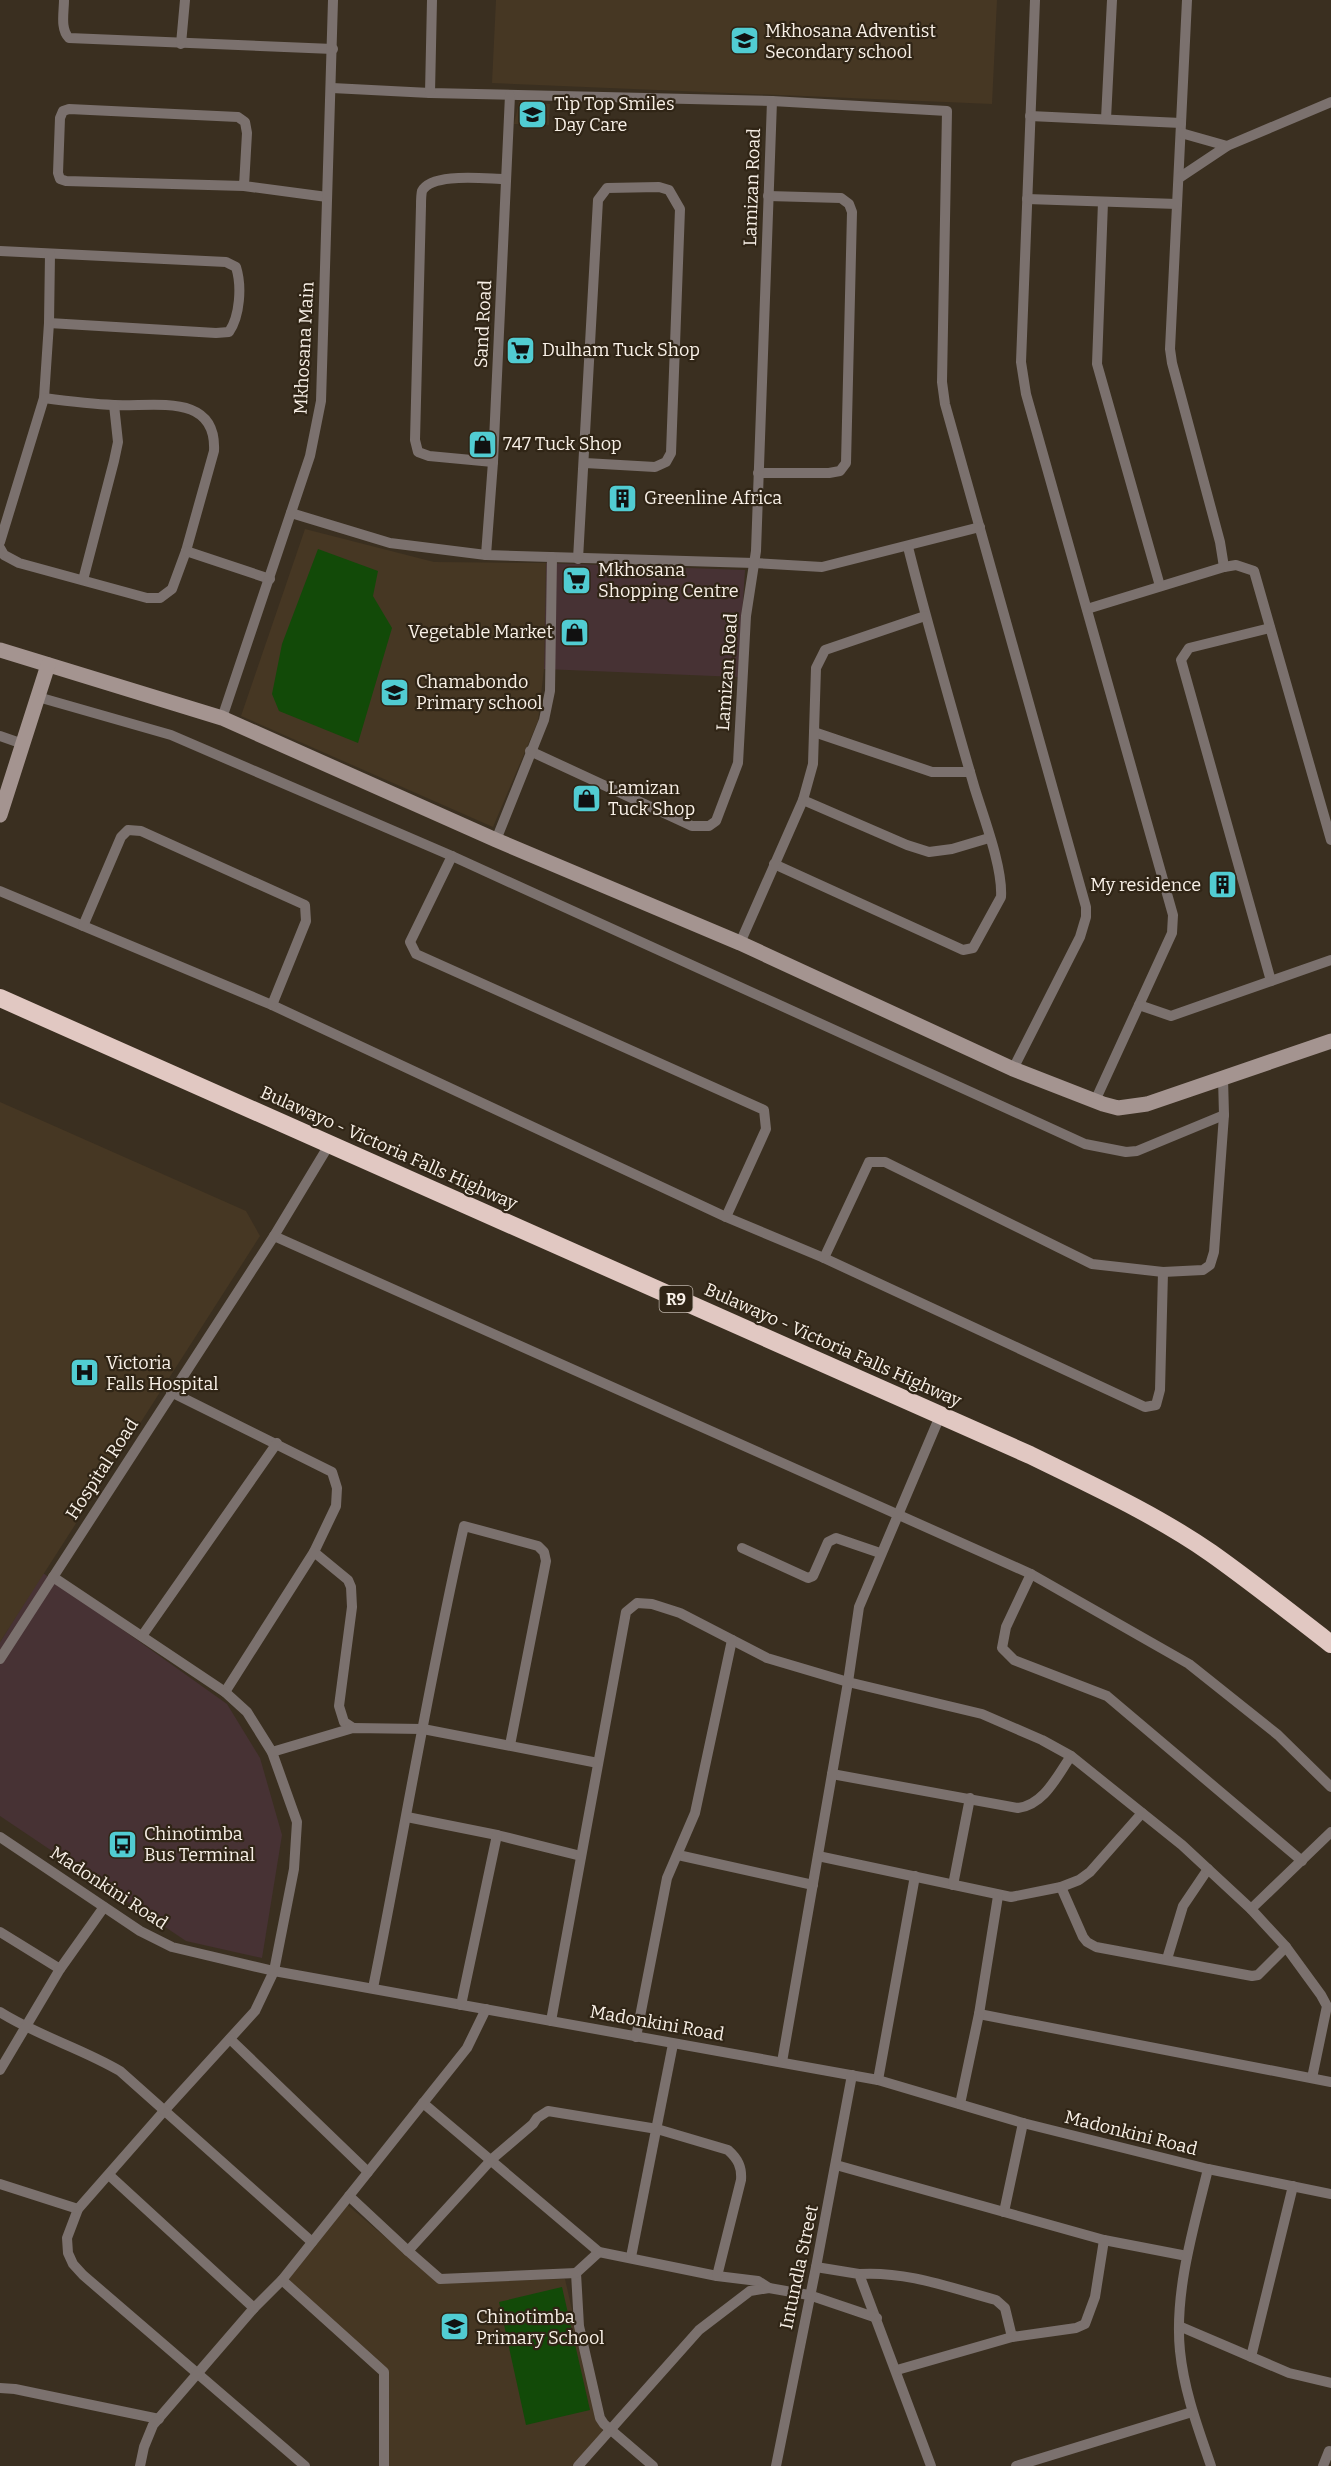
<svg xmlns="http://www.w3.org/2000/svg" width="1331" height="2466" font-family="Bitter,serif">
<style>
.commercial{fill:#473234}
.built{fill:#463723}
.green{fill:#124a08}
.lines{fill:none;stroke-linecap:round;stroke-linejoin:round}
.street{stroke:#7b716e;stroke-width:10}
.secondary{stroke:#a49490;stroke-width:15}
.highway{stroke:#e1c8c2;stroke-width:18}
.labels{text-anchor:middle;stroke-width:4.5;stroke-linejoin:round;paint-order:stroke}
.shield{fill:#302516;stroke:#bcb3a8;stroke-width:1.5}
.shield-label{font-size:16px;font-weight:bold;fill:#f8f0e7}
.poi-label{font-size:18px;fill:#f8f0e7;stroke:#302516;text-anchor:start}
.street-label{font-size:18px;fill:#f8f0e7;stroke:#302516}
</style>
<rect width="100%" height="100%" fill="#3a2f20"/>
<g class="commercial">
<path d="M546,563l199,7 -7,107 -194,-8z"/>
<path d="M43,1573l184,131 33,54 22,77 -20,123 -76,-17 -186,-125v-174z"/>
</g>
<g class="built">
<path d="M496,0h501l-5,104 -500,-21z"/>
<path d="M519,102l31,2 -1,21 -35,-1z"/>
<path d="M305,529l129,33 112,1 -2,106 -6,52 -45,106 -252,-111z"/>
<path d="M0,1102l246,109 14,25 -260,406z"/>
<path d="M344,2202l95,81 126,-4 32,141 6,9 -2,6 -28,31h-189v-89l-102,-97z"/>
</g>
<g class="green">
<path d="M318,549l60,22 -5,25 19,32 -34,115 -79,-32 -7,-17 10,-50z"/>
<path d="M562,2287l28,123 -64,15 -27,-123z"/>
</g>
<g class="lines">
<g class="street">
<path d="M64,0c0,12 -4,29 5,38l264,11"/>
<path d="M1035,0l-14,362 5,32 147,521 -1,18 -77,168"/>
<path d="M1187,0l-17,349 2,14 48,179 4,25"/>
<path d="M181,44l4,-44"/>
<path d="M332,88l98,5 342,8 175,10 -5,271 3,22 141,503v10l-6,20 -67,132"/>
<path d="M430,93l2,-93"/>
<path d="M1030,116l151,7"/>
<path d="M1106,119l6,-119"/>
<path d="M1181,133l46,13"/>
<path d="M1179,178l48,-32 104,-44"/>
<path d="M244,186l3,-53 -2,-11 -7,-5 -169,-8 -6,2 -3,7 -2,55 2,6 6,2 178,5 83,11"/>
<path d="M1027,199l150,5"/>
<path d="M1103,202l-6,162 63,222"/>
<path d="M0,251l226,11 10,5c6,19 4,49 -7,65l-13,1 -167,-10"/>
<path d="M493,462l-64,-6 -11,-4 -3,-12 6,-234c0,-5 0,-11 1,-15 10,-19 64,-12 84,-12"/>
<path d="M758,473h71l11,-2 6,-8 6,-251 -3,-8 -8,-6 -73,-2"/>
<path d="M291,513l99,30 96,12 268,8 68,4 158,-40"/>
<path d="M0,542l44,-144 5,-75 1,-69"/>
<path d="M0,548l4,7 15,8 128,35h13l12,-9 14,-38 28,-100c3,-59 -60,-44 -100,-46 -23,-1 -47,-4 -70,-7"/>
<path d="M186,551l84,28"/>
<path d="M486,555l7,-93 17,-367"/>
<path d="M578,559l20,-359 9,-12 52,-1 10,3 11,19 -9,244 -5,9 -11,5 -70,-4"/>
<path d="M83,580l31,-119 4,-19 -4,-37"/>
<path d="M1087,609l137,-42 12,-2 18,6 77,269"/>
<path d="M1270,628l-81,20 -8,12 90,321"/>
<path d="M38,697l133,38 281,121 633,288 41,8 11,-1 87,-36"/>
<path d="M222,718l88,-262 11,-55 12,-401"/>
<path d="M814,732l118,40h38"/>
<path d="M0,736l23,8"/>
<path d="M530,751l162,75h17l7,-5 22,-58 8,-147 10,-65 16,-450"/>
<path d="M803,800l104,45 22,7 23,-3 37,-11"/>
<path d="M496,840l48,-120 6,-29 2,-134"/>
<path d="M452,856l-42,86 6,12 348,156 2,19 -40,88"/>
<path d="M774,864l189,86 10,-2 28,-51c2,-30 -18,-81 -27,-111 -23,-80 -46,-159 -66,-239"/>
<path d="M0,891l272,114 454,212 98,41 321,149 11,-2 4,-15 3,-118"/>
<path d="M83,926l38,-89 7,-7 13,1 164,74 1,16 -34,84"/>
<path d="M740,943l63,-143 10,-36 3,-96 9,-18 100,-34"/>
<path d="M1139,1005l32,11 160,-56"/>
<path d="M274,1236l757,338 158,90 89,71 53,52"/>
<path d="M824,1258l45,-96h16l207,102 71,8 40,-2 7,-5 4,-13 10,-137 -1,-37"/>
<path d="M171,1392l161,80 5,16 -1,18 -22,46 -89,140"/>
<path d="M742,1548l66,30 5,-2 15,-34 8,-4 44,15"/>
<path d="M314,1552l34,28 3,7 1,20 -13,99 5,16 9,6"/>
<path d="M1031,1574l-25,53 -4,21 12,12 93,36 195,165"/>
<path d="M53,1577l172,115 22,20 25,40 25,70 -3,47 -20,102 -19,40 -91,100 -86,98 -11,29 1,15 5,11 10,11 222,191"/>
<path d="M142,1636l135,-193"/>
<path d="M0,1659l274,-423 55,-91"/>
<path d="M272,1752l81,-24 70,1 175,34"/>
<path d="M832,1774l186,34c26,-3 39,-32 53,-52"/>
<path d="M407,1817l90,18 84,21"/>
<path d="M0,1837l140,94 32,16 102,24 604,109 145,43 185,46 123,25"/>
<path d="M678,1855l135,30"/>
<path d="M818,1856l193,41 50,-10 18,-7 11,-8 52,-59"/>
<path d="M953,1885l17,-87"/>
<path d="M1061,1887l22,50 4,5 9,5 156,29 6,-1 28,-28"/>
<path d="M1251,1909l80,-77"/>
<path d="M0,1932l60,37"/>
<path d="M1167,1959l16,-53 25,-37"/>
<path d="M373,1988c31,-154 56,-309 91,-462l74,20 6,6 2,9 -36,184"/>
<path d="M461,2005l36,-170"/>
<path d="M0,2012c38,24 81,36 120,59l192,171"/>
<path d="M979,2014l352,68"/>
<path d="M551,2021l75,-409 11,-9 15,1 28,9 87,45 81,24 134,32 60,26 29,16 111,89 69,64 35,38 35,48 6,11 -15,72"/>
<path d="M636,2037l31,-159 28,-65 37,-173"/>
<path d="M230,2039l138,133"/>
<path d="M782,2062l66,-380 11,-75 81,-191"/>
<path d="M0,2070l60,-101 44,-62"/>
<path d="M878,2080l37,-204"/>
<path d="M423,2103l176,149 118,24 41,5 11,7"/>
<path d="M960,2104l19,-90 19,-118"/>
<path d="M836,2165l268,75 83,16"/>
<path d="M1208,2169c-14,57 -34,123 -28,182 4,40 18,77 31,115"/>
<path d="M109,2175l145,133"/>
<path d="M0,2184l78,25"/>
<path d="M349,2196l59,55"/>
<path d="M1004,2212l19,-89"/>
<path d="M599,2252l-23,21 3,53 21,92 4,6 49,42"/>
<path d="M631,2257l42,-213"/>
<path d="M816,2267l43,7 72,192"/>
<path d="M576,2273l-136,6 -32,-28 84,-92 41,-35 4,-6 11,-7 109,18 71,21c10,9 14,17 13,30l-24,96"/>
<path d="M859,2274c48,-3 92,14 137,26l9,8 7,29"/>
<path d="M282,2280l102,92v94"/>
<path d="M1179,2326l110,47 42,10"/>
<path d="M1251,2357l42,-171"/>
<path d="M897,2370l115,-33 64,-9 9,-4 10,-27 9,-57"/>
<path d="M0,2388l15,1 144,30"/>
<path d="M140,2466l4,-19 9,-22 101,-117 28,-28 67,-84 118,-148 19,-39"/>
<path d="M578,2466l121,-136 51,-39 19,-3 40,7 68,23"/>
<path d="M776,2466l40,-199 36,-192"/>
<path d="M1016,2466l176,-54"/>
<path d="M1323,2466l6,-15"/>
</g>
<g class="secondary">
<path d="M0,650l222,68 274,122 244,103 273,126 90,35 15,4 29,-4 184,-63"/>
<path d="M0,815l48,-150"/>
</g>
<path class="highway" d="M0,998l1030,457c61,30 125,59 181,98 41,29 81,61 120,91"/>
</g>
<defs>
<symbol id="school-square" viewBox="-11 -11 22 22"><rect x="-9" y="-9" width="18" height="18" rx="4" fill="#51ccd2" stroke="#302516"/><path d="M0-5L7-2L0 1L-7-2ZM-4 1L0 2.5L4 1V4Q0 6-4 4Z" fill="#111"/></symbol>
<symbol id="supermarket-square" viewBox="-11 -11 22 22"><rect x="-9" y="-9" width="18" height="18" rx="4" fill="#51ccd2" stroke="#302516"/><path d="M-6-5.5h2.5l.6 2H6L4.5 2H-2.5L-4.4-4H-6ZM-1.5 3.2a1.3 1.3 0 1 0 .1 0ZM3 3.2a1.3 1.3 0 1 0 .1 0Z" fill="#111"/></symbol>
<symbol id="shop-square" viewBox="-11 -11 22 22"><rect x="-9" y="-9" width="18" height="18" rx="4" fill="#51ccd2" stroke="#302516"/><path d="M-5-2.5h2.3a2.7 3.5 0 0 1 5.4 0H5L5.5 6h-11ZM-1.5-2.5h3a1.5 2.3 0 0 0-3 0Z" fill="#111"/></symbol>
<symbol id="building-square" viewBox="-11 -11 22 22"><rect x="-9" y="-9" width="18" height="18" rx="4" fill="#51ccd2" stroke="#302516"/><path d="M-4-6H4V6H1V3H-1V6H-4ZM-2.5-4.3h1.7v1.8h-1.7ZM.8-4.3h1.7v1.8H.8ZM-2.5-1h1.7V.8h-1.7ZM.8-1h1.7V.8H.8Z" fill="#111"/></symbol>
<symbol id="hospital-square" viewBox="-11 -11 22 22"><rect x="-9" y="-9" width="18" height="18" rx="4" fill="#51ccd2" stroke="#302516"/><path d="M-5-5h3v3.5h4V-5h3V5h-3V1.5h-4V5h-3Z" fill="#111"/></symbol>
<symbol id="bus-square" viewBox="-11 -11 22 22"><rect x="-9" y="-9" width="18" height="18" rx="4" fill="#51ccd2" stroke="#302516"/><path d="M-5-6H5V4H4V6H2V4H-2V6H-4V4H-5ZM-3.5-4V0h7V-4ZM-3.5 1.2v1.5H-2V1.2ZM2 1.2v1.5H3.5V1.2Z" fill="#111"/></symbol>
</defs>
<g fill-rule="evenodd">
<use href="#school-square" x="728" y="24" width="33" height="33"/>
<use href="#school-square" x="516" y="98" width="33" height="33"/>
<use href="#supermarket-square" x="504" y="334" width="33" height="33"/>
<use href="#shop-square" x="466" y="428" width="33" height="33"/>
<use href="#building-square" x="606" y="482" width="33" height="33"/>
<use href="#supermarket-square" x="560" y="564" width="33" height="33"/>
<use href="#shop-square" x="558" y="616" width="33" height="33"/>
<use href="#school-square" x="378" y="676" width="33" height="33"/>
<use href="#shop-square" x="570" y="782" width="33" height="33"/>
<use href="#building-square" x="1206" y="868" width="33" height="33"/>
<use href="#hospital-square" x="68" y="1356" width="33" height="33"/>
<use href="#bus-square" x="106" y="1828" width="33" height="33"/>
<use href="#school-square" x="438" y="2310" width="33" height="33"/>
</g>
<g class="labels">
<rect class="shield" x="659.5" y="1286" width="33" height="26" rx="4.5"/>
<g class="shield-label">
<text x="676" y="1305">R9</text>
</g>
<g class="poi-label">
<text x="765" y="37">Mkhosana Adventist<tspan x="765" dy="21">Secondary school</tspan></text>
<text x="554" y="110">Tip Top Smiles<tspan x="554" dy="21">Day Care</tspan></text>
<text x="542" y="356">Dulham Tuck Shop</text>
<text x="503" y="450">747 Tuck Shop</text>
<text x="644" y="504">Greenline Africa</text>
<text x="598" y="576">Mkhosana<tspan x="598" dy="21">Shopping Centre</tspan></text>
<text x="553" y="638" text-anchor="end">Vegetable Market</text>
<text x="416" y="688">Chamabondo<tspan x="416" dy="21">Primary school</tspan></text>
<text x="608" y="794">Lamizan<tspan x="608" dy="21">Tuck Shop</tspan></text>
<text x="1201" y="891" text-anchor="end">My residence</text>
<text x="106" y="1369">Victoria<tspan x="106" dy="21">Falls Hospital</tspan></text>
<text x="144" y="1840">Chinotimba<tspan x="144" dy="21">Bus Terminal</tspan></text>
<text x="476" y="2323">Chinotimba<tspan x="476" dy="21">Primary School</tspan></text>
</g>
<g class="street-label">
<text transform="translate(752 187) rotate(-88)" y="6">Lamizan Road</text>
<text transform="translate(483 324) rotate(-87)" y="6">Sand Road</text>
<text transform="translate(304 348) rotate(-87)" y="6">Mkhosana Main</text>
<text transform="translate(727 672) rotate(-86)" y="6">Lamizan Road</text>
<text transform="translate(389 1148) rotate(24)" y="6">Bulawayo - Victoria Falls Highway</text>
<text transform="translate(833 1345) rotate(24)" y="6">Bulawayo - Victoria Falls Highway</text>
<text transform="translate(102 1469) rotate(-57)" y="6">Hospital Road</text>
<text transform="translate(109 1888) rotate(33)" y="6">Madonkini Road</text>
<text transform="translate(657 2023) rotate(10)" y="6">Madonkini Road</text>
<text transform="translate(1131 2133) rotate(14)" y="6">Madonkini Road</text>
<text transform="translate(799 2267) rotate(-78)" y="6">Intundla Street</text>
</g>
</g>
</svg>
